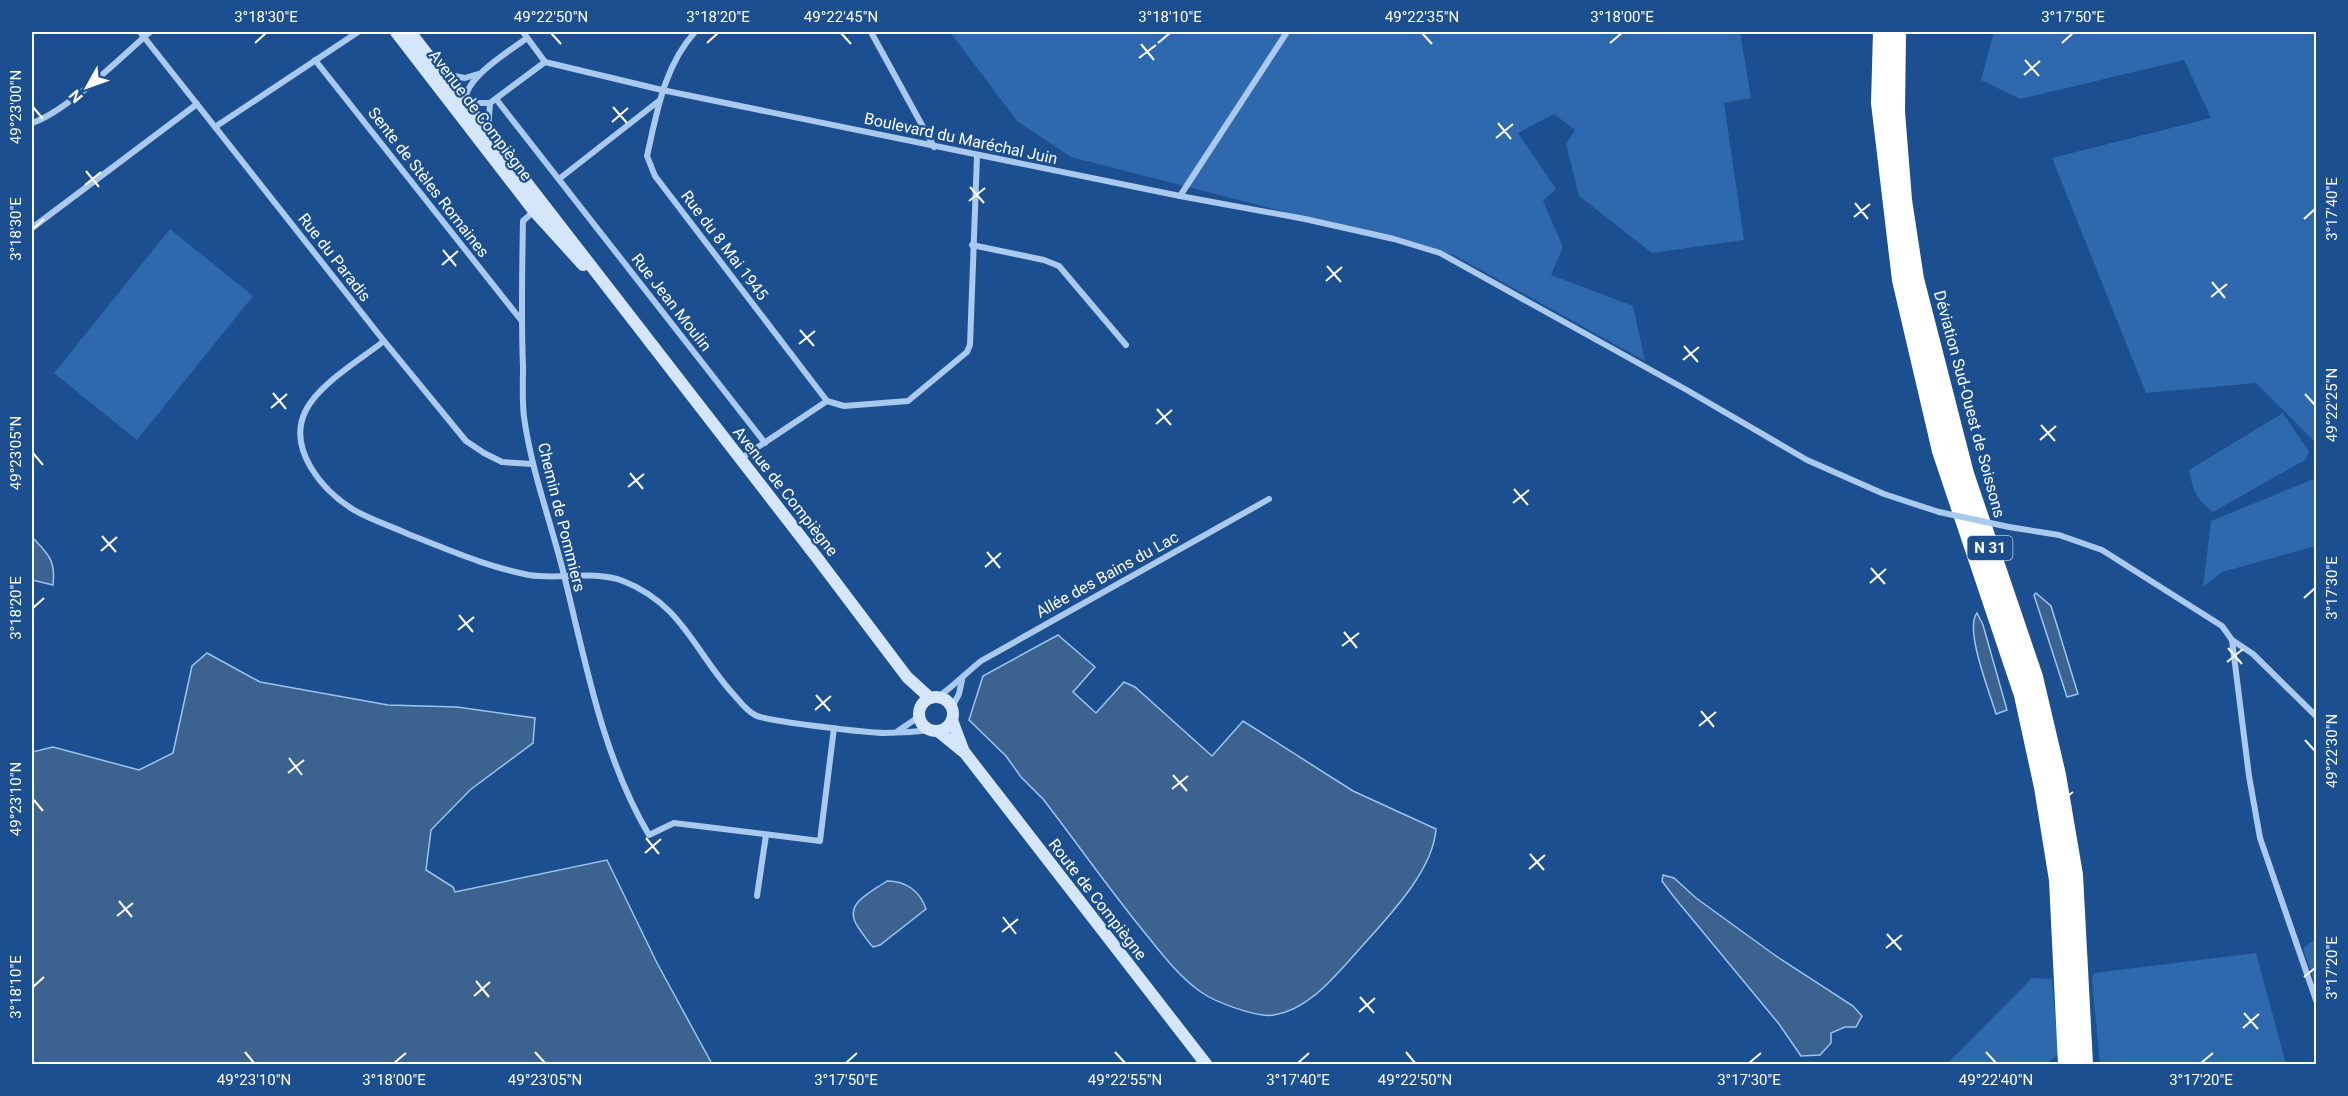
<svg xmlns="http://www.w3.org/2000/svg" width="2348" height="1096" font-family="Roboto,sans-serif">
<style>
.green{fill:#2e69ad}
.water{fill:#3c6290;stroke:#9cc4f0;stroke-width:1.5}
.lines{fill:none;stroke-linecap:round;stroke-linejoin:round}
.street{stroke:#a9c9ee;stroke-width:6}
.secondary{stroke:#d6e6fa;stroke-width:12}
.highway{stroke:#fff;stroke-width:18}
.street-bridge{stroke:#a9c9ee;stroke-width:6}
.ticks{fill:none;stroke:#fff;stroke-width:2}
.labels{text-anchor:middle;stroke-width:4.5;stroke-linejoin:round;paint-order:stroke}
.shield{fill:#1b4f8f;stroke:#bbcadd;stroke-width:1.5}
.shield-label{font-size:15px;font-weight:bold;fill:#fff}
.street-label{font-size:16px;fill:#fff;stroke:#1b4f8f}
.neatline{fill:none;stroke:#fff;stroke-width:2}
.ticks-label{font-size:15px;text-anchor:middle;fill:#fff}
</style>
<rect width="100%" height="100%" fill="#1b4f8f"/>
<g class="green">
<path d="M950,32h790l11,66 -27,5 20,137 -92,13 -73,-57 -13,-52 9,-14 -21,-16 -36,19 38,56 -13,12 20,46 -12,28 82,31 12,55 -191,-106 -383,-98 -54,-36z"/>
<path d="M1994,32h322v411l-60,-60 -110,10 -94,-235 159,-40 -27,-58 -164,39 -39,-19z"/>
<path d="M170,229l83,67 -116,144 -83,-67z"/>
<path d="M2283,413l26,39 -4,8 -92,52c-17,-13 -20,-22 -24,-42z"/>
<path d="M2316,478v68l-94,26 -19,15 8,-66z"/>
<path d="M2316,939v48l-13,-39z"/>
<path d="M2256,953l30,111h-186l-8,-84 2,-7z"/>
<path d="M2032,978l20,1 6,76 -12,9h-95l-3,-1z"/>
</g>
<g class="water">
<path d="M32,537c16,17 24,23 21,48l-21,-5z"/>
<path d="M2036,593l15,13 27,88 -11,3 -33,-102z"/>
<path d="M1977,613l6,12 24,85 -11,4c-6,-21 -32,-85 -19,-101z"/>
<path d="M1058,635l37,32 -22,25 23,21 28,-31 11,5 77,69 31,-35 110,70 83,38c-3,44 -52,92 -80,124 -22,24 -48,57 -82,62 -17,3 -59,-13 -73,-23 -22,-15 -40,-39 -56,-59 -36,-44 -68,-90 -102,-134l-22,-22 -15,-21 -37,-36 14,-44z"/>
<path d="M207,653l53,29 128,23 69,2 78,11 -2,25 -63,47 -39,40 -5,40 27,17 2,5 152,-32 50,103 55,101h-680v-312l21,-5 86,23 34,-17 19,-87z"/>
<path d="M1663,875l11,3 22,20 80,58 77,50 9,10 -6,11h-11l-14,6v10l-11,12 -19,1 -22,-32 -105,-127 -12,-16z"/>
<path d="M887,881c19,0 33,10 39,28l-46,36 -7,2c-6,-6 -10,-13 -15,-20 -16,-23 12,-34 29,-46z"/>
</g>
<g class="lines">
<g class="street">
<path d="M140,32l244,309 82,100 18,12 18,9 31,2"/>
<path d="M523,32l22,30"/>
<path d="M695,32c-31,34 -38,80 -48,124l8,20 172,225"/>
<path d="M871,32l63,115"/>
<path d="M315,60l206,260"/>
<path d="M545,62l117,28 518,106 107,-164"/>
<path d="M444,74l21,4 13,-4"/>
<path d="M496,99l269,344"/>
<path d="M466,102c-4,-23 45,-52 61,-64"/>
<path d="M466,103h24l55,-41"/>
<path d="M32,123c34,-11 89,-66 118,-91"/>
<path d="M215,127l143,-95"/>
<path d="M488,131l2,-28"/>
<path d="M559,179l101,-79"/>
<path d="M1180,196l125,23 89,20 46,14 245,136 122,71 77,34 55,18"/>
<path d="M534,211l-11,10c-1,49 -2,98 0,146 0,17 -1,34 1,50 7,51 25,100 38,150 23,91 39,187 87,268l25,-12 146,18 14,-113"/>
<path d="M32,228l165,-124"/>
<path d="M972,245l72,15 15,6 67,79"/>
<path d="M384,341c-24,19 -64,42 -78,69 -20,39 17,81 48,100 17,10 37,16 54,24 39,15 79,33 121,41 30,5 64,-5 94,6 60,23 73,74 112,115 6,7 12,15 20,19 8,6 115,18 130,18 15,0 30,-1 45,-3"/>
<path d="M740,459l87,-58 17,5 64,-5 59,-49 3,-7 7,-189"/>
<path d="M2009,527l50,8 43,15 120,76 10,14 17,136 11,62 56,162"/>
<path d="M2232,640l21,14 63,62"/>
<path d="M938,697c16,-11 28,-24 43,-36l288,-162"/>
<path d="M952,707l7,-13 3,-14"/>
<path d="M898,731l22,-15"/>
<path d="M757,896l9,-61"/>
</g>
<g class="secondary">
<path d="M396,32l138,179 49,54"/>
<path d="M410,32l408,527 89,118 23,21"/>
<circle cx="936" cy="714" r="17"/>
<path d="M952,720l12,32"/>
<path d="M938,731l27,22 241,311"/>
</g>
<g class="highway">
<path d="M1882,32l-2,71 21,177 40,171 82,244 20,92 15,93 9,184"/>
<path d="M1897,32l-1,80 7,88 12,79 50,195 69,203 23,98 17,100 10,189"/>
</g>
<path class="street-bridge" d="M1939,512l70,15"/>
</g>
<path class="ticks" d="M551,33l10,11M841,33l10,11M1422,33l10,11M255,43l11,-10M707,43l11,-10M1158,43l12,-10M1610,43l12,-10M2062,43l11,-10M1141,44l13,16M1139,58l17,-13M2025,60l14,16M2024,75l16,-14M33,107l10,12M613,107l14,16M612,122l16,-14M1498,123l13,16M1496,138l17,-14M86,171l13,16M85,185l16,-13M970,187l14,16M969,201l16,-13M1855,203l13,16M1854,217l16,-13M2304,219l11,-10M33,229l11,-10M443,250l13,16M442,265l16,-14M1327,266l14,16M1326,281l16,-14M2212,282l13,16M2211,297l16,-13M800,330l14,16M799,344l16,-13M1684,346l14,16M1683,360l16,-13M273,393l13,16M2305,394l10,11M271,408l16,-14M1157,409l14,16M1156,424l16,-14M2041,425l14,16M2040,440l16,-14M33,453l10,12M630,473l13,16M628,487l16,-13M1514,489l14,16M1513,503l16,-13M102,536l14,16M101,551l16,-14M987,552l13,16M985,567l16,-14M1871,568l14,16M1870,583l16,-14M2304,598l11,-10M33,608l11,-10M459,615l14,17M458,630l16,-13M1344,632l13,16M1342,646l17,-13M2228,648l14,16M2227,662l16,-13M816,695l14,16M815,710l16,-14M1701,711l13,16M1699,726l17,-14M2305,740l10,11M289,758l13,17M288,773l16,-13M1173,775l14,16M1172,789l16,-13M2058,791l13,16M33,799l10,12M2056,805l17,-13M646,838l13,16M645,853l16,-14M1530,854l14,16M1529,869l16,-14M119,901l13,16M117,916l16,-13M1003,917l13,17M1002,932l16,-13M1887,934l14,16M1886,948l16,-13M2304,977l11,-9M476,981l13,16M33,987l11,-10M474,996l16,-14M1360,997l14,16M1359,1012l16,-14M2244,1013l14,16M2243,1028l16,-14M245,1052l9,11M535,1052l10,11M1115,1052l10,11M1406,1052l9,11M1986,1052l10,11M394,1063l12,-10M846,1063l11,-10M1298,1063l11,-10M1749,1063l12,-10M2201,1063l12,-10"/>
<g class="labels">
<rect class="shield" x="1967.5" y="536" width="45" height="24" rx="4.5"/>
<g class="shield-label">
<text x="1990" y="553">N 31</text>
</g>
<g class="street-label">
<text transform="translate(481 115) rotate(53)" y="6">Avenue de Compiègne</text>
<text transform="translate(961 138) rotate(12)" y="6">Boulevard du Maréchal Juin</text>
<text transform="translate(429 182) rotate(52)" y="6">Sente de Stèles Romaines</text>
<text transform="translate(725 245) rotate(53)" y="6">Rue du 8 Mai 1945</text>
<text transform="translate(335 257) rotate(52)" y="6">Rue du Paradis</text>
<text transform="translate(672 302) rotate(52)" y="6">Rue Jean Moulin</text>
<text transform="translate(1970 404) rotate(75)" y="6">Déviation Sud-Ouest de Soissons</text>
<text transform="translate(786 491) rotate(52)" y="6">Avenue de Compiègne</text>
<text transform="translate(562 517) rotate(76)" y="6">Chemin de Pommiers</text>
<text transform="translate(1107 574) rotate(-29)" y="6">Allée des Bains du Lac</text>
<text transform="translate(1098 899) rotate(52)" y="6">Route de Compiègne</text>
</g>
</g>
<rect width="2348" height="1096" fill="none" stroke="#1b4f8f" stroke-width="66"/>
<g transform="translate(87 87) rotate(230)" stroke="#1b4f8f" stroke-width="4.5" paint-order="stroke">
<path d="M0-4.5L10 22L0 15L-10 22Z" fill="#ffffff"/>
<text y="-9" font-size="16" font-weight="bold" text-anchor="middle" fill="#ffffff">N</text>
</g>
<rect x="33" y="33" width="2282" height="1030" class="neatline"/>
<g class="ticks-label">
<text x="266" y="22">3°18'30"E</text>
<text x="551" y="22">49°22'50"N</text>
<text x="718" y="22">3°18'20"E</text>
<text x="841" y="22">49°22'45"N</text>
<text x="1170" y="22">3°18'10"E</text>
<text x="1422" y="22">49°22'35"N</text>
<text x="1622" y="22">3°18'00"E</text>
<text x="2073" y="22">3°17'50"E</text>
<text transform="translate(16 107) rotate(-90)" y="5">49°23'00"N</text>
<text transform="translate(2332 209) rotate(-90)" y="5">3°17'40"E</text>
<text transform="translate(16 229) rotate(-90)" y="5">3°18'30"E</text>
<text transform="translate(2332 405) rotate(-90)" y="5">49°22'25"N</text>
<text transform="translate(16 453) rotate(-90)" y="5">49°23'05"N</text>
<text transform="translate(2332 588) rotate(-90)" y="5">3°17'30"E</text>
<text transform="translate(16 608) rotate(-90)" y="5">3°18'20"E</text>
<text transform="translate(2332 751) rotate(-90)" y="5">49°22'30"N</text>
<text transform="translate(16 799) rotate(-90)" y="5">49°23'10"N</text>
<text transform="translate(2332 968) rotate(-90)" y="5">3°17'20"E</text>
<text transform="translate(16 987) rotate(-90)" y="5">3°18'10"E</text>
<text x="254" y="1085">49°23'10"N</text>
<text x="394" y="1085">3°18'00"E</text>
<text x="545" y="1085">49°23'05"N</text>
<text x="846" y="1085">3°17'50"E</text>
<text x="1125" y="1085">49°22'55"N</text>
<text x="1298" y="1085">3°17'40"E</text>
<text x="1415" y="1085">49°22'50"N</text>
<text x="1749" y="1085">3°17'30"E</text>
<text x="1996" y="1085">49°22'40"N</text>
<text x="2201" y="1085">3°17'20"E</text>
</g>
</svg>
